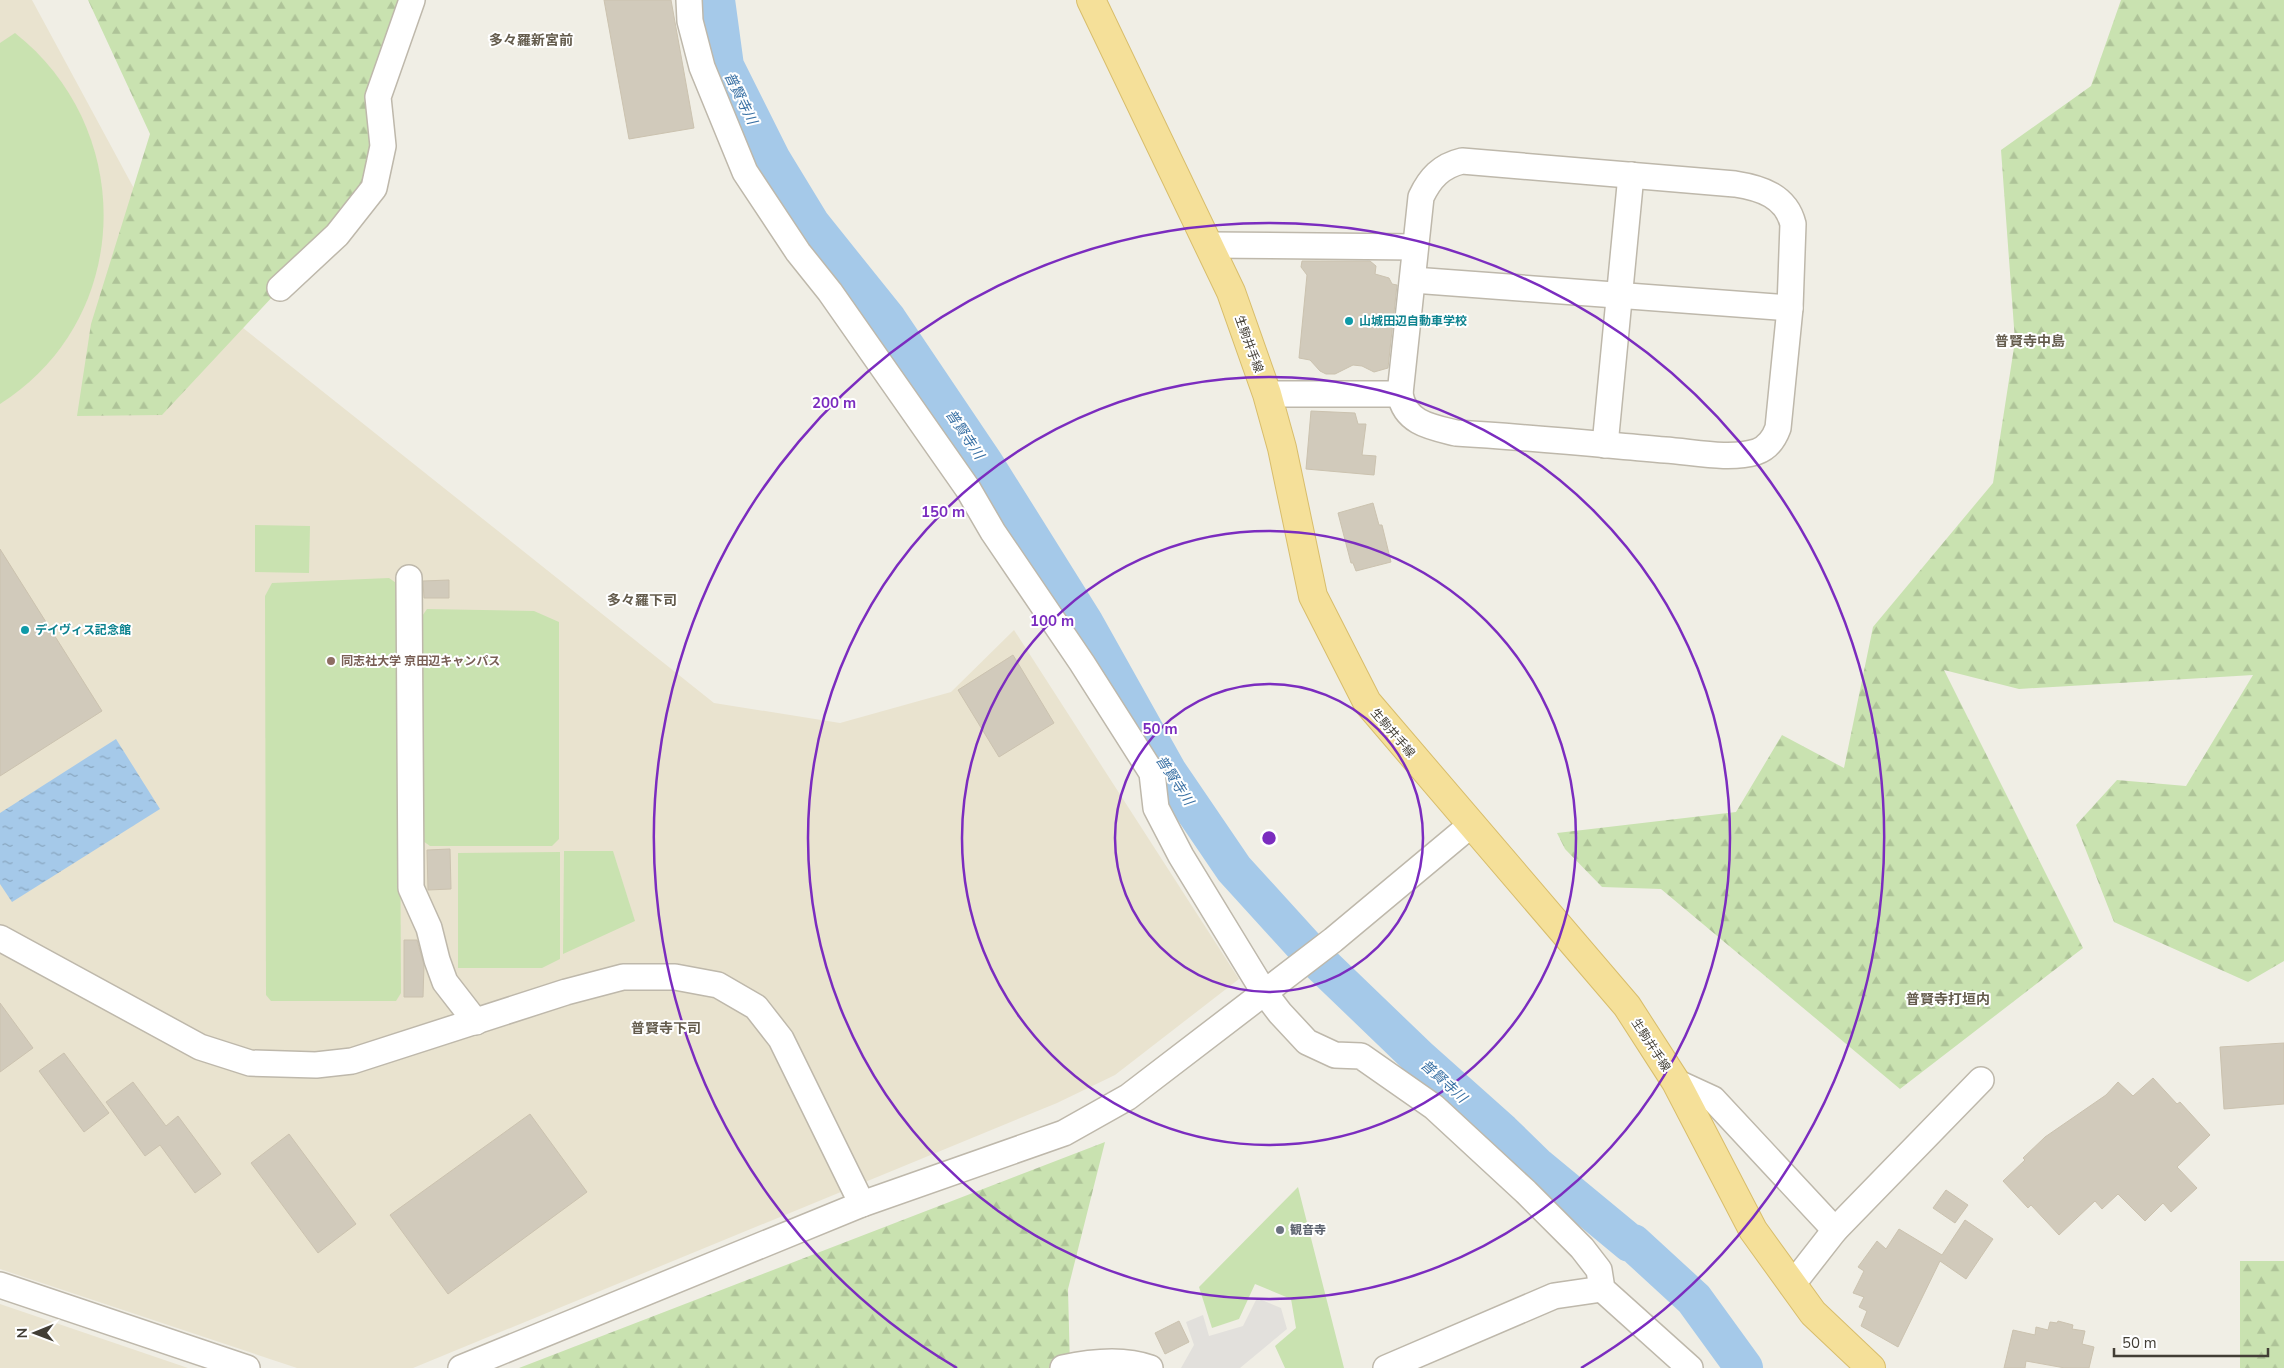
<svg xmlns="http://www.w3.org/2000/svg" width="2284" height="1368" font-family="'Nunito Sans','Noto Sans JP',sans-serif">
<style>
.education{fill:#e9e3cf}
.forest{fill:url(#forest-firs)}
.garden{fill:#c9e2b0}
.parking{fill:#e2e0dc}
.water{fill:url(#water-ripples)}
.lines{fill:none;stroke-linecap:round;stroke-linejoin:round}
.river{stroke:#a5c9e9;stroke-width:38}
.building{fill:#d1cabb;stroke:#cbc2af}
.minor-casing{stroke:#beb8ab;stroke-width:28}
.major-casing{stroke:#d8bd6b;stroke-width:30}
.minor{stroke:#fff;stroke-width:25}
.major{stroke:#f5e099;stroke-width:28}
.ring{fill:none;stroke:#7b2cbf;stroke-width:2.5}
.culture-dot{fill:#0f9aa8;stroke:#fff;stroke-width:2}
.education-dot{fill:#8d6e63;stroke:#fff;stroke-width:2}
.worship-dot{fill:#6b7280;stroke:#fff;stroke-width:2}
.labels{text-anchor:middle;stroke-width:4;stroke-linejoin:round;paint-order:stroke}
.culture-label{font-size:12px;font-weight:bold;fill:#0d838f;stroke:#fff;text-anchor:start}
.street-label{font-size:12px;fill:#423e35;stroke:#fff}
.education-label{font-size:12px;font-weight:bold;fill:#785e54;stroke:#fff;text-anchor:start}
.worship-label{font-size:12px;font-weight:bold;fill:#5b616d;stroke:#fff;text-anchor:start}
.neighbourhood-label{font-size:14px;font-weight:bold;fill:#645c4d;stroke:#fff}
.water-label{font-size:14px;font-style:italic;fill:#3870a4;stroke:#fff}
.centre{fill:#7b2cbf;stroke:#fff;stroke-width:2.5}
.ring-label{font-size:15px;text-anchor:middle;font-weight:bold;fill:#7b2cbf;stroke:#fff;stroke-width:4;stroke-linejoin:round;paint-order:stroke}
</style>
<defs>
<pattern id="forest-firs" width="22" height="20" patternUnits="userSpaceOnUse" patternTransform="scale(1.25)"><rect width="22" height="20" fill="#c9e2b0"/><path d="M5 1l3.5 6h-7zM16 11l3.5 6h-7z" fill="#aec398"/></pattern>
<pattern id="water-ripples" width="26" height="14" patternUnits="userSpaceOnUse" patternTransform="scale(1.25)"><rect width="26" height="14" fill="#a5c9e9"/><path d="M2 4q2-2 4 0t4 0M15 11q2-2 4 0t4 0" fill="none" stroke="#88a5be"/></pattern>
</defs>
<rect width="100%" height="100%" fill="#f0eee5"/>
<g class="education">
<path d="M0,0h32l152,281 530,422 126,20 111,-31 63,-62 225,349 -124,96 -58,28 -644,265h-116l-297,-99z"/>
<path d="M0,1304l188,64h-188z"/>
</g>
<g class="forest">
<path d="M88,0h324l-34,96 -4,92 -212,227 -85,1 14,-92 59,-190z"/>
<path d="M2121,0h163v961l-36,21 -134,-60 -38,-97 41,-45 69,6 67,-111 -234,14 -75,-19 139,278 -183,141 -239,-200 -59,-2 -37,-38 -8,-16 179,-21 46,-77 62,33 29,-141 120,-144 22,-142 -14,-191 90,-64z"/>
<path d="M1105,1142l-37,147 2,79h-551z"/>
<rect x="2240" y="1261" width="44" height="107"/>
</g>
<g class="garden">
<path d="M15,33c122,96 119,286 -15,371v-361z"/>
<path d="M255,525l55,1 -1,47 -54,-1z"/>
<path d="M389,578l10,7 2,408 -5,8h-125l-5,-6 -1,-399 7,-13z"/>
<path d="M427,609l107,2 25,11v217l-7,7h-122l-7,-5 -3,-222z"/>
<path d="M564,851h49l22,70 -72,33z"/>
<path d="M560,852v107l-18,9h-84v-115z"/>
<path d="M1298,1187l46,181h-59l-10,-22 21,-18 -5,-29 -36,-15 -16,35 -27,9 -13,-41z"/>
</g>
<path class="parking" d="M1257,1298l24,10 6,21 -47,39h-59l13,-23 -8,-23 17,-7 6,21 34,-10z"/>
<path class="water" d="M116,739l44,70 -148,93 -12,-18v-71z"/>
<g class="lines">
<path class="river" d="M716,0l9,66 47,94 39,64 77,96 97,144 99,158 84,150 66,97 81,89 104,100 83,74 36,35 92,76h3l61,56 50,69"/>
</g>
<g class="building">
<path d="M604,0h67l23,128 -65,11z"/>
<path d="M1302,261h68l6,5 -1,8 14,4 3,6 5,1 -9,83 -14,4 -12,-6 -9,-1 -18,9h-9l-6,-3 -10,-11 -11,-2 8,-83 -6,-8z"/>
<path d="M1311,411l44,2 3,11h8l-4,31 14,1 -2,19 -68,-6z"/>
<path d="M1373,503l6,22h3l9,37 -35,9 -3,-8h-2l-13,-50z"/>
<path d="M0,549l102,162 -102,65z"/>
<path d="M449,580v18h-25l-1,-17z"/>
<path d="M1013,655l41,68 -55,34 -41,-67z"/>
<path d="M450,849l1,40 -23,1 -1,-40z"/>
<path d="M404,940h13l7,25 -1,32h-19z"/>
<path d="M0,1003l33,45 -33,24z"/>
<path d="M2284,1043v61l-60,5 -4,-62z"/>
<path d="M64,1053l45,60 -25,19 -45,-61z"/>
<path d="M2153,1078l24,26 3,-2 30,33 -33,32 20,21 -26,24 -8,-9 -18,18 -27,-27 -16,15 -7,-8 -36,34 -28,-30 -3,3 -25,-27 22,-21 -2,-2 22,-21 61,-42 12,-13 15,14z"/>
<path d="M133,1082l33,44 12,-10 43,58 -26,19 -35,-48 -15,11 -39,-54z"/>
<path d="M530,1114l57,78 -139,102 -58,-79z"/>
<path d="M289,1134l67,90 -38,29 -67,-90z"/>
<path d="M1946,1190l22,15 -13,18 -22,-15z"/>
<path d="M1965,1220l28,19 -27,40 -26,-18 -42,86 -37,-21 6,-15 -8,-4 5,-10 -11,-4 11,-22 -6,-4 19,-26 9,8 13,-20 43,26z"/>
<path d="M1179,1321l10,21 -24,12 -10,-21z"/>
<path d="M2058,1321l15,4 -1,4 13,2 -3,13 12,3 -5,21h-24l-39,-7 -1,7h-21l9,-38 22,5 1,-8 12,3 2,-8 7,1z"/>
</g>
<g class="lines">
<defs>
<g id="minor">
<path d="M689,0l1,21 12,46 43,105 53,80 32,40 138,197 25,43 89,131 70,110 4,35 25,48 83,136 16,21 27,29 28,13 26,1 73,51 92,85 56,56 17,22 3,19 88,79"/>
<path d="M1462,161l273,23c26,4 51,12 58,40l-3,84 -12,120c-4,11 -10,20 -22,24 -27,8 -62,0 -91,-2 -69,-6 -139,-13 -209,-17 -25,-6 -51,-10 -56,-39l21,-197c9,-19 20,-31 41,-36z"/>
<path d="M1210,245l205,2"/>
<path d="M1413,280l377,28"/>
<path d="M280,288l57,-53 37,-47 9,-42 -5,-49 34,-97"/>
<path d="M1267,394h133"/>
<path d="M1605,445l26,-270"/>
<path d="M409,578l2,310 18,40 8,32 8,22 31,40"/>
<path d="M0,938l200,109 50,16 66,2 36,-4 214,-69 57,-15h52l43,8 38,22 25,32 81,165"/>
<path d="M1676,1082l37,17 122,131"/>
<path d="M0,1285l247,83"/>
<path d="M1792,1285l43,-55 146,-150"/>
<path d="M461,1368l401,-164 202,-71 64,-36 205,-157 139,-116"/>
<path d="M1063,1368c27,-6 60,-10 87,0"/>
<path d="M1386,1368l168,-72 48,-7"/>
</g>
<path id="major" d="M1091,0l140,292 36,102 15,54 31,148 54,106 260,304 49,76 77,148 60,83 58,55"/>
</defs>
<use href="#minor" class="minor-casing"/>
<use href="#major" class="major-casing"/>
<use href="#minor" class="minor"/>
<use href="#major" class="major"/>
</g>
<g class="ring">
<circle cx="1269" cy="838" r="154"/>
<circle cx="1269" cy="838" r="307"/>
<circle cx="1269" cy="838" r="461"/>
<path d="M957 1368A615 615 0 1 1 1581 1368"/>
</g>
<g class="culture-dot">
<circle cx="1349" cy="321" r="5"/>
<circle cx="25" cy="630" r="5"/>
</g>
<circle class="education-dot" cx="331" cy="661" r="5"/>
<circle class="worship-dot" cx="1280" cy="1230" r="5"/>
<g class="labels">
<g class="culture-label">
<text x="1359" y="325">山城田辺自動車学校</text>
<text x="35" y="634">デイヴィス記念館</text>
</g>
<g class="street-label">
<text transform="translate(1249 344) rotate(70)" y="4">生駒井手線</text>
<text transform="translate(1393 733) rotate(49)" y="4">生駒井手線</text>
<text transform="translate(1651 1045) rotate(57)" y="4">生駒井手線</text>
</g>
<g class="education-label">
<text x="341" y="665">同志社大学 京田辺キャンパス</text>
</g>
<g class="worship-label">
<text x="1290" y="1234">観音寺</text>
</g>
<g class="neighbourhood-label">
<text x="531" y="45">多々羅新宮前</text>
<text x="2030" y="346">普賢寺中島</text>
<text x="642" y="605">多々羅下司</text>
<text x="1948" y="1004">普賢寺打垣内</text>
<text x="666" y="1033">普賢寺下司</text>
</g>
<g class="water-label">
<text transform="translate(741 98) rotate(64)" y="5">普賢寺川</text>
<text transform="translate(965 434) rotate(56)" y="5">普賢寺川</text>
<text transform="translate(1175 780) rotate(57)" y="5">普賢寺川</text>
<text transform="translate(1444 1081) rotate(42)" y="5">普賢寺川</text>
</g>
</g>
<circle cx="1269" cy="838" r="8" class="centre"/>
<g class="ring-label">
<text x="834" y="408">200 m</text>
<text x="943" y="517">150 m</text>
<text x="1052" y="626">100 m</text>
<text x="1160" y="734">50 m</text>
</g>
<g transform="translate(35 1333) rotate(269)" stroke="#ffffff" stroke-width="4" paint-order="stroke">
<path d="M0-4L9 19L0 12L-9 19Z" fill="#423e35"/>
<text y="-8" font-size="14" font-weight="bold" text-anchor="middle" fill="#423e35">N</text>
</g>
<path d="M2114 1348v8h154v-8" fill="none" stroke="#423e35" stroke-width="2.5"/>
<text x="2122" y="1348" font-size="15" fill="#423e35" stroke="#ffffff" stroke-width="4" paint-order="stroke">50 m</text>
</svg>
